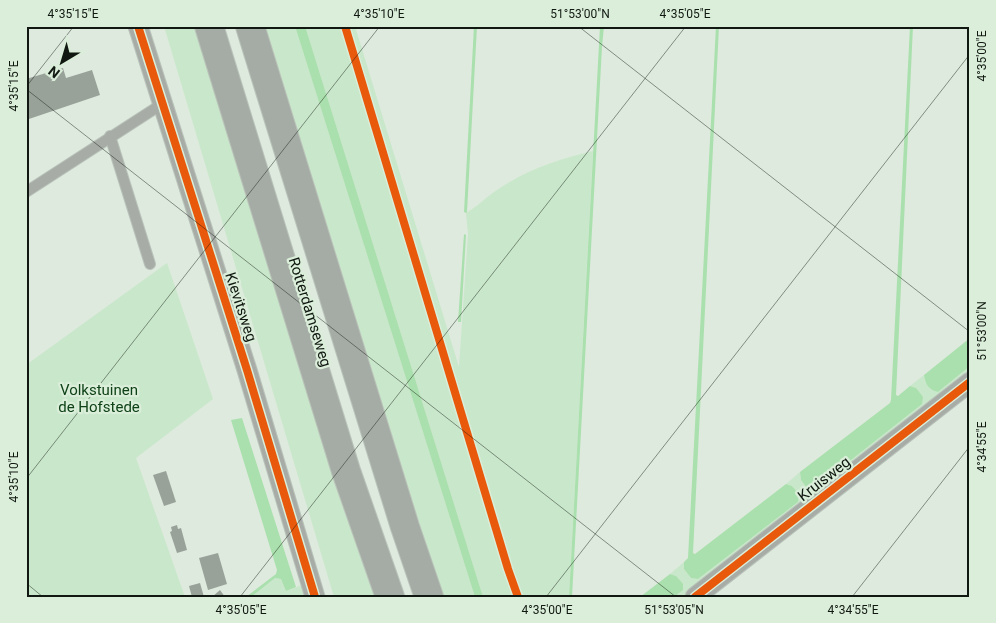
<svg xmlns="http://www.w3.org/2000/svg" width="996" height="623" font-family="Roboto,sans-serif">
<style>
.green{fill:#c9e7ca}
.water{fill:#aae0ad}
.building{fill:#99a299}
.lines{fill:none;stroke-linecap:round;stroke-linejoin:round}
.service-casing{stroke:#bac3ba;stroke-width:12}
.minor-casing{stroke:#bac3ba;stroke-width:21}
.secondary-casing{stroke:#bac3ba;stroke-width:30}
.service{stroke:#a7aca7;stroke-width:10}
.minor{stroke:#a7aca7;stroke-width:19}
.secondary{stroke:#a5aca5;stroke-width:28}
.cycleway-casing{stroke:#daeeda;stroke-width:11}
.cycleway{stroke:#e8590c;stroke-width:8}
.ticks{fill:none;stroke:#111811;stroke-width:1;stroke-opacity:0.45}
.labels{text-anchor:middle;stroke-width:4.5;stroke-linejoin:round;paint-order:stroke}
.street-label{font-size:15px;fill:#111811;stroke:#daeeda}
.park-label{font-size:15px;fill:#0f4217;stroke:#daeeda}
.neatline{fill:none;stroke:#111811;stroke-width:2}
.ticks-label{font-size:12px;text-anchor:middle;fill:#111811}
</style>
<rect width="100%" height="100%" fill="#deeade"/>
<g class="green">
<path d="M164,26h40l182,571h-52z"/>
<path d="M260,26h35l180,571h-38z"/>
<path d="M305,26h36l47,147 22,83 75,251 28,90h-30z"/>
<path d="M348,26h7l104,341 9,-133 -2,-21c11,-6 20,-16 31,-23 29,-20 62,-31 96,-39l-24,446 -48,-1z"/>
<path d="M167,263l46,136 -77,59 49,139h-159v-232z"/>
<path d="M970,366v8l-287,223h-9l9,-7 -7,-14 -6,-2 14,-12v7l7,9 7,1 100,-77 1,-8 -7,-8 -6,-2 14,-12 1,8 6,8 7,1 102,-101 -6,-2 14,-11 1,7 13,10z"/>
<path d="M275,578l6,1 5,12 16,-6 3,12h-54z"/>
</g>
<g class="water">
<path d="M295,26h10l178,571h-8z"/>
<path d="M474,26h3l-10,186 -1,1 -2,-1z"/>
<path d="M600,26h4l-2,21 -30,550h-3z"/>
<path d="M716,26h3l-26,527 2,1 91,-70 6,2 7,8 -1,8 -100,77 -7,-1 -7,-9v-7l4,-4z"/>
<path d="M910,26h3l-17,369 2,1 12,-10 6,2 7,9 -1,7 -108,85 -7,-1 -6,-8 -1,-8 90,-69 1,-3z"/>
<path d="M464,234l2,1 -5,87h-3z"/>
<path d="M970,338v28l-32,26c-9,-2 -13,-8 -14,-17z"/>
<path d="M242,418l54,169 -10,4 -5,-12 -6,-1 -24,19h-5l30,-23 1,-4 -46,-150z"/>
<path d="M670,574l6,2 7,8v6l-9,7h-34z"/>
</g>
<g class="building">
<path d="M63,68l3,10 26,-8 8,25 -74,25v-41z"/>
<path d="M166,471l10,31 -12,4 -11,-31z"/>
<path d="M177,525l1,4 3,-1 6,22 -10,3 -7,-21 2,-1 -1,-4z"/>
<path d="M218,553l9,31 -19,6 -9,-32z"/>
<path d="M200,583l4,14h-12l-3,-11z"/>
<path d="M220,590l5,7h-13z"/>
</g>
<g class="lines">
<defs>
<g id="service">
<path d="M110,136l40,128"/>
<path d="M26,192l136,-88"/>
</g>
<g id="minor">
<path d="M138,26l109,344 68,227"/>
<path d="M695,597l275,-215"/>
</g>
<g id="secondary">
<path d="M209,26l137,445 44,126"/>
<path d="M250,26l155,501 24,70"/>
</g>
</defs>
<use href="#service" class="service-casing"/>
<use href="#minor" class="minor-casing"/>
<use href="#secondary" class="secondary-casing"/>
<use href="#service" class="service"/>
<use href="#minor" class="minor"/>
<use href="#secondary" class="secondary"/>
<defs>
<g id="cycleway">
<path d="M138,26l109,344 68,227"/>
<path d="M345,26l163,543 10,28"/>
<path d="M695,597l275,-215"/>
</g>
</defs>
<use href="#cycleway" class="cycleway-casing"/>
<use href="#cycleway" class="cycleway"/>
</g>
<path class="ticks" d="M578,26l392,306M26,87l48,-61M26,89l650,508M26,479l354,-453M26,583l17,14M240,597l446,-571M546,597l424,-543M852,597l118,-151"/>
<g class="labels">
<g class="street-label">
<text transform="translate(241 307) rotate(72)" y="5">Kievitsweg</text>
<text transform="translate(310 312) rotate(73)" y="5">Rotterdamseweg</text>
<text transform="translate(824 479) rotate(-38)" y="5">Kruisweg</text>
</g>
<g class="park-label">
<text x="99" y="395">Volkstuinen<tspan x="99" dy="17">de Hofstede</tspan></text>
</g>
</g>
<rect width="996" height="623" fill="none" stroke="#daeeda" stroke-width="55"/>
<g transform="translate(62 62) rotate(218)" stroke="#daeeda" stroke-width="4" paint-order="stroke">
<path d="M0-4L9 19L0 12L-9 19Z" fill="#111811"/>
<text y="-8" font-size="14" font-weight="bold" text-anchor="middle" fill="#111811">N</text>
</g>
<rect x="28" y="28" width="940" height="568" class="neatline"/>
<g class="ticks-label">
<text x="73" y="18">4°35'15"E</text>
<text x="379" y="18">4°35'10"E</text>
<text x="580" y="18">51°53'00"N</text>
<text x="685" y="18">4°35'05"E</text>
<text transform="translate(982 56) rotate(-90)" y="4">4°35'00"E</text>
<text transform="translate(14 86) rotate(-90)" y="4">4°35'15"E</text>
<text transform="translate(982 331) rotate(-90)" y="4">51°53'00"N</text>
<text transform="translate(982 447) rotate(-90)" y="4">4°34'55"E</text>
<text transform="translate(14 477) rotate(-90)" y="4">4°35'10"E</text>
<text x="241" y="614">4°35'05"E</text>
<text x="547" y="614">4°35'00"E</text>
<text x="674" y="614">51°53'05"N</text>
<text x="853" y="614">4°34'55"E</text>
</g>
</svg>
